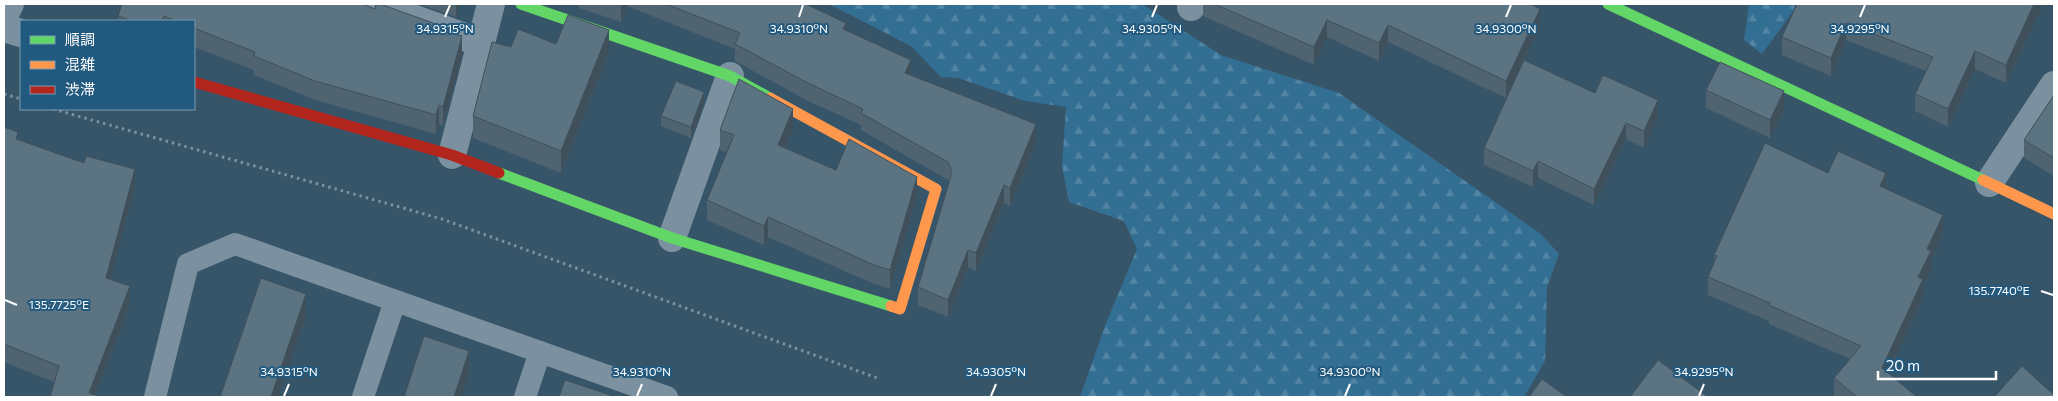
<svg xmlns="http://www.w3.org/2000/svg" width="2058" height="401" font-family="Commissioner,'Noto Sans JP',sans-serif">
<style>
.forest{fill:url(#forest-firs)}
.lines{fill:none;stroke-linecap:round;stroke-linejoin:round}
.path{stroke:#7c91a0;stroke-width:3;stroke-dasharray:2.5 4;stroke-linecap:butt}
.lane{stroke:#7c91a0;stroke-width:22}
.street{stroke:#7c91a0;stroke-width:28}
.fast{stroke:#63d668;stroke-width:11}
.slow{stroke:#ff974d;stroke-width:11}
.jam{stroke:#b3261e;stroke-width:11}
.wall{fill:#4f6370}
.shaded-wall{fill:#40505b}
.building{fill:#5c7382;stroke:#40505b}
.ticks{fill:none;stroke:#fff;stroke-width:2}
.ticks-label{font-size:12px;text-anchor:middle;fill:#fff;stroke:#22597e;stroke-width:4;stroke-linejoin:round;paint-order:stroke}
</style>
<defs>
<pattern id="forest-firs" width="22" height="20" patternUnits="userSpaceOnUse" patternTransform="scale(1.25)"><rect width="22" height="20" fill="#336e93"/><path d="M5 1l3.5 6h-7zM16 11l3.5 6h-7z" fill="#5284a3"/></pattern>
</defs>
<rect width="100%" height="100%" fill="#375569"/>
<g class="forest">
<path d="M829,4h313l79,51 118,38 202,141 18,20 -12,33 -2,74 -21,36h-444l26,-74 31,-74 -13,-28 -55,-19 -7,-36 4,-59 -41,-6 -67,-23 -17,-1 -30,-31z"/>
<path d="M1749,4h46l-1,6 -32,44 -18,-14z"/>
</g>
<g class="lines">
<g class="path">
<path d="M4,94l17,5"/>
<path d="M53,109l389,110 438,160"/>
</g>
<g class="lane">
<path d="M155,397l33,-133 47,-20 432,153"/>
<path d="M363,397l32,-96"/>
<path d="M525,397l15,-45"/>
</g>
<g class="street">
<path d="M374,4l107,39"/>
<path d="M1191,7l2,-3"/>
<path d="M4,16l6,-12"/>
<path d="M4,28l17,5"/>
<path d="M452,155l39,-151"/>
<path d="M1989,183l65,-98"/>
<path d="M672,238l58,-162"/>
</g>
<g class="fast">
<path d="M521,4l209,72 40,22"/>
<path d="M1608,4l375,176"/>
<path d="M499,173l173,65 219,68"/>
</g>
<g class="slow">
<path d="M770,98l166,91 -36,120 -9,-3"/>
<path d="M1983,180l71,34"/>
</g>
<path class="jam" d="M194,82l258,73 47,18"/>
</g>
<g class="wall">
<path d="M419,4h41l-4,13z"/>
<path d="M579,4h227l40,26 65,46 125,66 -26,64 -6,-3 -28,68 -8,-4 -20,50 -30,-12v-18l31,-106 -1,-1 -87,-50v-5l-55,-25 -71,-39v-12l-108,-43 -6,16 -42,-14z"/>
<path d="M1203,4h327l10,22 -16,34 71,33 63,24 -14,31 -18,-9 -32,66 -56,-27 -5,9 -49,-22v-17l34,-74 -12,24 -118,-56 -9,19 -52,-24 -13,28 -111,-49z"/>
<path d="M1797,4h246l-37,79 -31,-14 -27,58 -33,-16v-17l11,-23 -80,-31 -15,36 -49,-21v-18z"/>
<path d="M375,9l72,23 15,23 -19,71 -4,-2 -3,10 -121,-34 -61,-25v-5l-60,-23v-26h-76v-5z"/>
<path d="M556,44l53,7 -48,122 -88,-35v-22l38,-69z"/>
<path d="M1706,90l78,19 -14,29 -64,-30z"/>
<path d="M2054,95v81l-30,-18v-18z"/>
<path d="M704,103l-13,35 -30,-12v-10z"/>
<path d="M4,127l14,12 117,48 -25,92 20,25 -35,91 -41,-13 -50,-20z"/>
<path d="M793,129l-8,19 51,22 81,27 -27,92 -16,-5 -106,-47 -4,8 -57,-25v-20l20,-48 -7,-2v-20z"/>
<path d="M1828,173l58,16 57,44 -12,27v9l-8,17v11l-35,76 29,24h-83v-19l16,-19 -81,-35v-3l-61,-26v-18l6,-14v-8z"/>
</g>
<g class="shaded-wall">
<path d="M456,4h4l-4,13z"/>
<path d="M621,4h6v2l-6,16z"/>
<path d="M2034,4h9l-37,79v-18z"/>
<path d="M1540,9v17l-34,72v-17z"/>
<path d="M1327,20v17l-13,28v-18z"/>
<path d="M846,23v17l-3,-11z"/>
<path d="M1846,23v17l-15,36v-18z"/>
<path d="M1388,25v17l-9,19v-18z"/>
<path d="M609,30v21l-48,122v-22z"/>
<path d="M462,36v19l-19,71v-19z"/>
<path d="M1975,51v18l-27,58v-18z"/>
<path d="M911,60v18l-6,-5z"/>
<path d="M1784,91v18l-14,29v-18z"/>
<path d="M704,92v11l-13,35v-11z"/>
<path d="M1658,100v17l-14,31v-17z"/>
<path d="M439,105v19l-3,10v-19z"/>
<path d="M793,109v20l-15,35v-19z"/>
<path d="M1626,123v16l-32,66v-16z"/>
<path d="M1036,124v18l-26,64v-18z"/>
<path d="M1538,161v17l-5,9v-16z"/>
<path d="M135,169v18l-29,108v-17z"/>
<path d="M1886,173v18l-6,-5z"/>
<path d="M917,177v20l-27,92v-19z"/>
<path d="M1004,185v18l-28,68v-18z"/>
<path d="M1943,215v18l-12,27v9l-8,17v11l-41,89v-18l36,-91 9,-28z"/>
<path d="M768,217v20l-4,8v-19z"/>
<path d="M968,250v17l-20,50v-17z"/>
<path d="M130,286v18l-36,93 -5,-4z"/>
<path d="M306,294v22l-28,81h-7z"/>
<path d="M469,351v21l-8,25h-7z"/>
</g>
<g class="building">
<path d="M122,4h240l13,5 1,-5h4l67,24 -1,4 16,4 -19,71 -4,-2 -3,10 -121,-34 -61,-25 1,-4 -61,-24v-7h-18l-12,-5 -2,5h-30l-14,-5z"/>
<path d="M666,4h140l40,19 -3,6 68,31 -6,13 131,51 -26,64 -6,-3 -28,68 -8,-3 -20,50 -30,-13 33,-111v-8l-3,-6 -87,-49 2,-4 -57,-27 -71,-38 5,-11z"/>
<path d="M1214,4h316l10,5 -34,72 -118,-56 -9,18 -52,-23 -13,27z"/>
<path d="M1797,4h237l-28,61 -31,-14 -27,58 -33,-15 18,-37 -87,-34 -15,35 -49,-21z"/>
<path d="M568,15l41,15 -48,121 -88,-35 19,-74 19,5 7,-18 38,15z"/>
<path d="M1524,60l71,33 8,-18 55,25 -14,31 -18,-8 -32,66 -56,-28 -5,10 -49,-23z"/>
<path d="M1720,62l64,29 -14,29 -64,-30z"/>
<path d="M739,79l54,30 -15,36 58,25 13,-31 68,38 -27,93 -16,-5 -106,-48 -4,9 -57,-26 27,-65 -14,-5z"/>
<path d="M676,81l28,11 -13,35 -30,-11z"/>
<path d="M2054,95v63l-30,-18z"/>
<path d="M4,127l14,5 -2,7 68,24 2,-7 49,13 -29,109 24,8 -41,107 13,4h-52l9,-31 -55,-22z"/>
<path d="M1765,143l63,30 10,-22 48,22 -6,13 63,29 -16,34 4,2 -13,26 5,2 -41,89 35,29h-60l-23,-19 27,-32 -92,-41 1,-2 -62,-26 9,-21 -3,-1z"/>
<path d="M261,278l45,16 -35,103h-51z"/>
<path d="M424,336l45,15 -15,46h-50z"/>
<path d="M1658,360l50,37h-78z"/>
<path d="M2022,366l32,29v2h-60z"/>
<path d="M1542,379l25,18h-38z"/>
<path d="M565,380l45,15v2h-51z"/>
</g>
<path class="ticks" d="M445,17l5,-12M799,17l4,-12M1152,17l5,-12M1506,17l5,-12M1860,17l5,-12M2041,291l12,4M5,300l12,5M284,396l5,-12M637,396l5,-12M991,396l5,-12M1345,396l5,-12M1699,396l5,-12"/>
<g class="ticks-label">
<text x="1860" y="33">34.9295°N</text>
<text x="445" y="33">34.9315°N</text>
<text x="799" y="33">34.9310°N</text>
<text x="1152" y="33">34.9305°N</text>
<text x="1506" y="33">34.9300°N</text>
<text x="1999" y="295">135.7740°E</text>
<text x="59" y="309">135.7725°E</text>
<text x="289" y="376">34.9315°N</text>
<text x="642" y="376">34.9310°N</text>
<text x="996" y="376">34.9305°N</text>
<text x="1350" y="376">34.9300°N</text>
<text x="1704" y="376">34.9295°N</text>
</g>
<rect width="2058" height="401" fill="none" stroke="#ffffff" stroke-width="10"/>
<rect x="20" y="20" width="175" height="90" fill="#22597e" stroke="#7a9bb2"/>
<rect x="30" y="36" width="25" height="8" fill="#63d668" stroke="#7a9bb2"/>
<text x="65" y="45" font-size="15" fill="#ffffff">順調</text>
<rect x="30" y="61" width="25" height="8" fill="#ff974d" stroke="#7a9bb2"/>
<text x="65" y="70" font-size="15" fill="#ffffff">混雑</text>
<rect x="30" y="86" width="25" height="8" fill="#b3261e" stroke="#7a9bb2"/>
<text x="65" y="95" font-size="15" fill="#ffffff">渋滞</text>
<path d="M1878 371v8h118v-8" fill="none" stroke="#ffffff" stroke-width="2.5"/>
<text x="1886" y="371" font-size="15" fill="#ffffff" stroke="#22597e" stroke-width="4" paint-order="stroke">20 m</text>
</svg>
